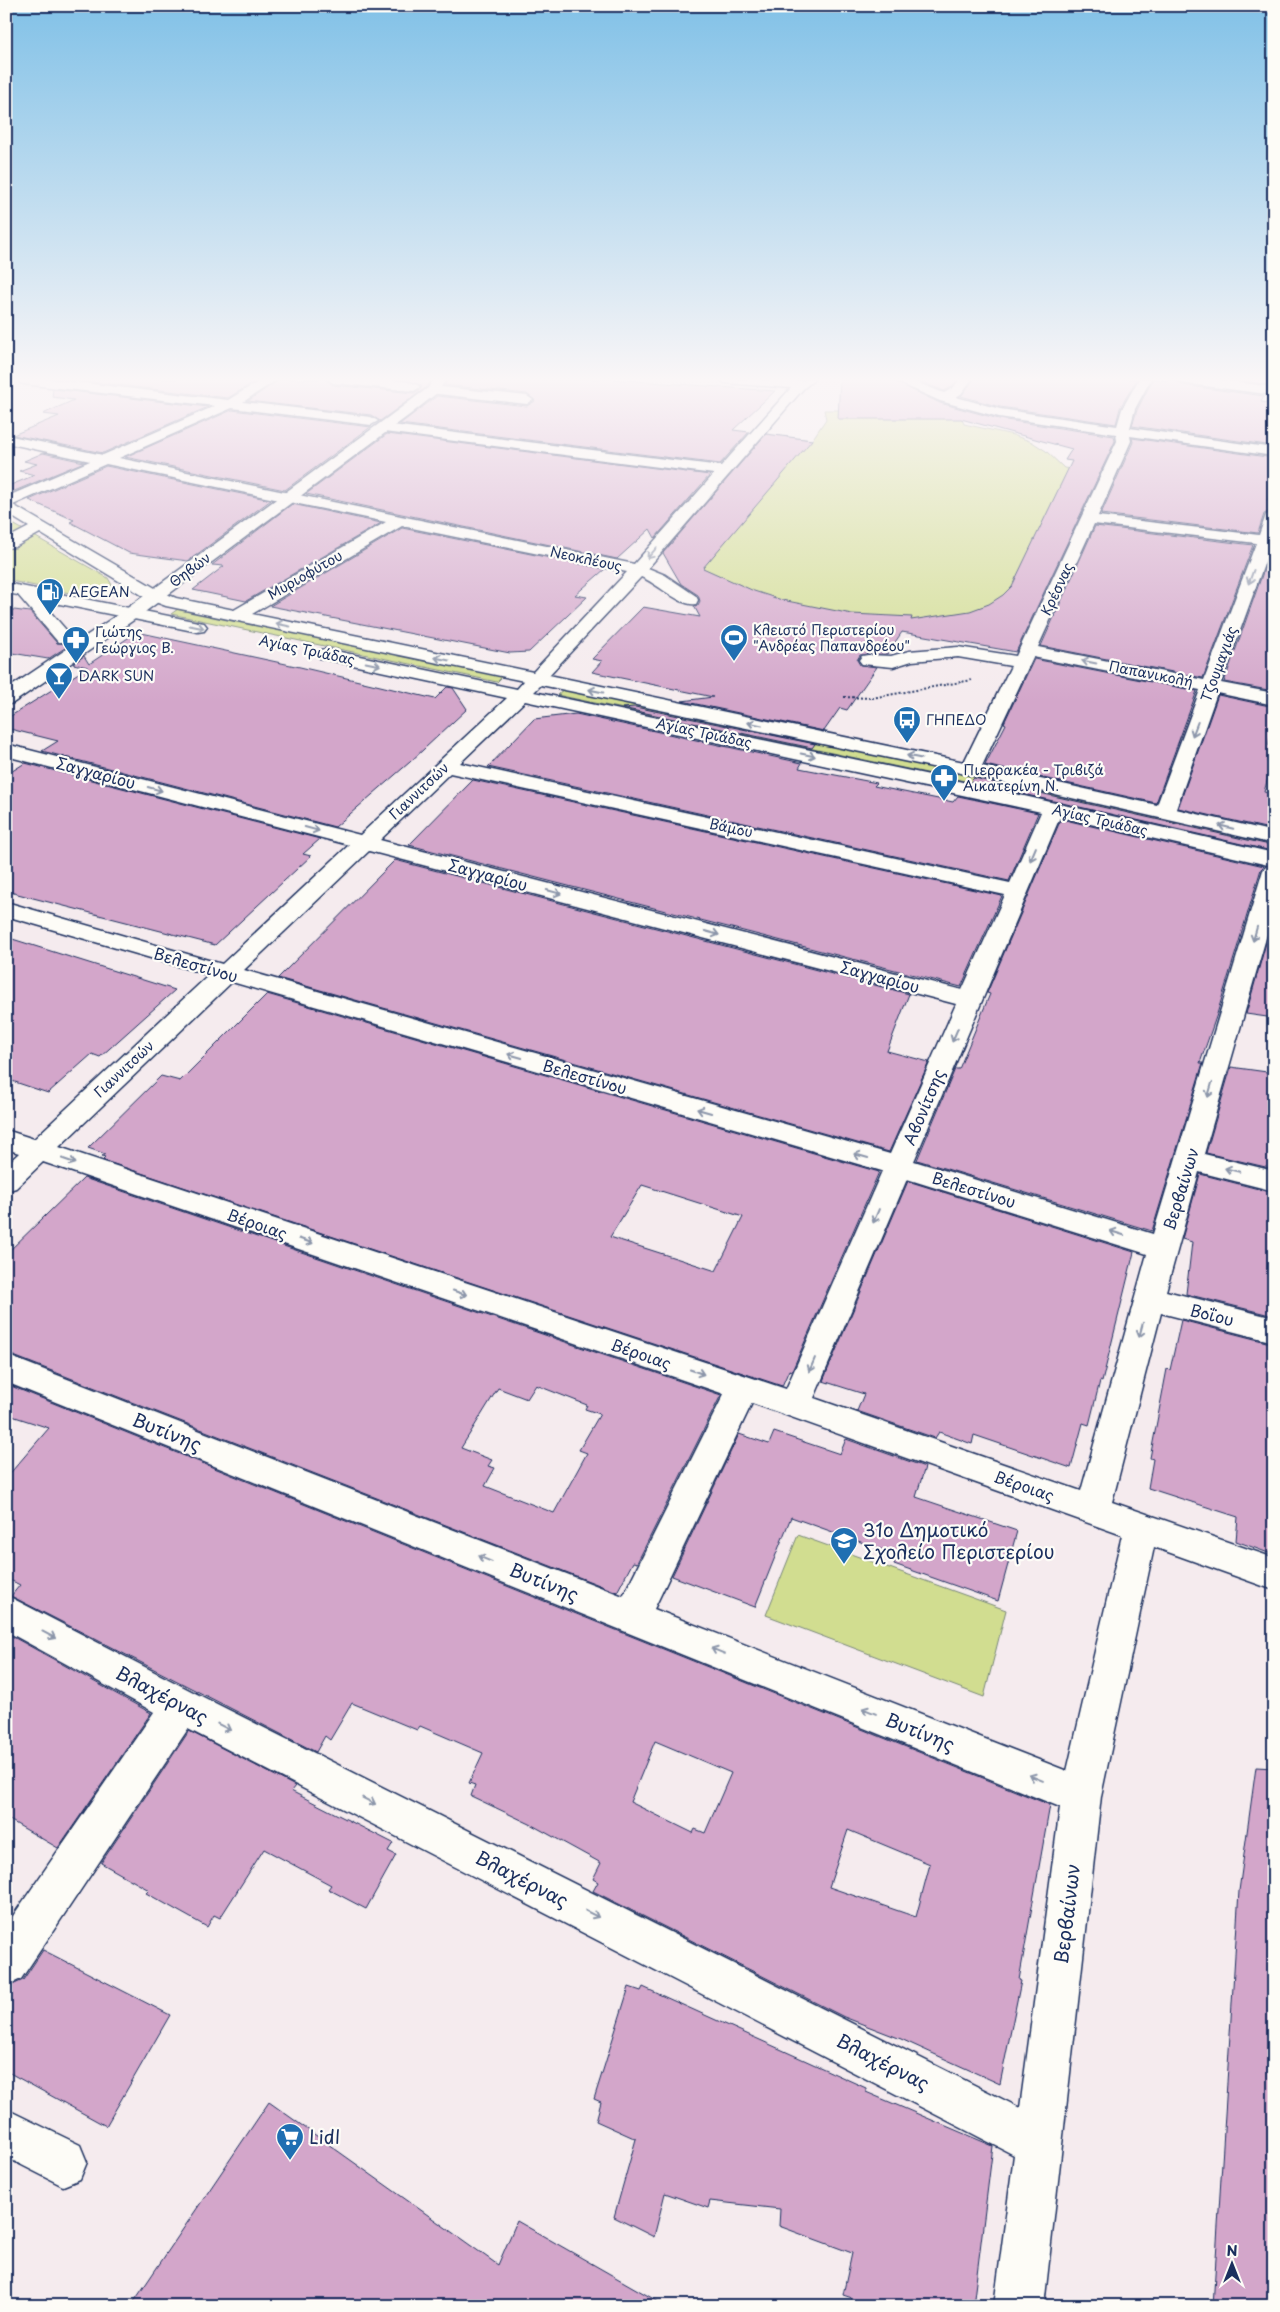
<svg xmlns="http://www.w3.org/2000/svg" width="1280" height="2312" font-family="'Playpen Sans',sans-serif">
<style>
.green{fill:#d1dd90;stroke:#768677}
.building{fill:#d3a6ca;stroke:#1b2f5e;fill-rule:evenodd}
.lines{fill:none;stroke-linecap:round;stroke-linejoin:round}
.minor-casing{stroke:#1b2f5e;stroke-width:3}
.major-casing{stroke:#1b2f5e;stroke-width:3}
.path{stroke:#1b2f5e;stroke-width:2;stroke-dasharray:2 2;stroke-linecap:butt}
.minor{fill:#fdfcf7;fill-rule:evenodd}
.major{fill:#fdfcf7;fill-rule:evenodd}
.oneway{stroke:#8c96aa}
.labels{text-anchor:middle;stroke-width:4.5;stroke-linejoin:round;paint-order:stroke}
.far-street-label{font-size:14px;fill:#1b2f5e;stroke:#fdfcf7}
.far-poi-label{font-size:14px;fill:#1b2f5e;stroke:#fdfcf7;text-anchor:start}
.street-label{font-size:16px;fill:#1b2f5e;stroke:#fdfcf7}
.near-street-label{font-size:19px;fill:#1b2f5e;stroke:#fdfcf7}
.near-poi-label{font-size:19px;fill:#1b2f5e;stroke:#fdfcf7;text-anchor:start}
</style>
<rect width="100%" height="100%" fill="#f5ebee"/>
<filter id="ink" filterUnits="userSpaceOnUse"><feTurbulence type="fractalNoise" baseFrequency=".02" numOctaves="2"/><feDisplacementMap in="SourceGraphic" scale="10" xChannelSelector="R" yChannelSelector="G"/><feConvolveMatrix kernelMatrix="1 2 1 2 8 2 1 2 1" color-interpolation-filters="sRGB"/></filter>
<g filter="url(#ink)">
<g class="green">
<path d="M824,410h134l6,14 49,11 19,7 14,9 18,17 23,3 -54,121 -95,40h-44l-187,-40 -10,-58 82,-98 33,4 14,-21z"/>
<path d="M6,520l102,58 4,7 -12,9 -16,2 -78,-16z"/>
<path d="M178,609l325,67 -6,6 -326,-68z"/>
<path d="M564,689l400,83 310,71v9l-314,-72 -403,-85z"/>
<path d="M798,1535l208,75 -22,87 -218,-82z"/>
</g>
<g class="building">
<path d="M67,379h192l-31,19z"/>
<path d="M280,379h45l8,6 81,8 7,-4v-4l-21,-6h32l-5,8 -47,34 -9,-6 -123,-14z"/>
<path d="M448,379h161l166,12 -42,39 16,2 -29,32 -320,-40 37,-28 90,10 8,-5 -8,-7 -83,-9z"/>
<path d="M840,379h49l51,24 59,16 115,17 1,5 -99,211 -114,-20 -15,22 -27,1 -3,5 3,5 17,2 -30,43 -7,-2 -16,23 -142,-30 31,-4 -121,-25 10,-11 -10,-2 51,-52 57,10 -6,-11 4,-1 2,-4 -2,-6 -17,-11 -18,-31 103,-119 46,6 -109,128 51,23 28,9 70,14 60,3 -1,3 59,-9 19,-7 14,-9 9,-9 60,-125 -7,-1 7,-11 -111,-30h-123z"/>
<path d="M914,379h44l-6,8 -8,4z"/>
<path d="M974,379h163l-17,29 -4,16 -116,-17 -39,-11z"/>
<path d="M1153,379l14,2 7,-2 8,6 82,11 -3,6 13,2v42l-142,-20 5,-16z"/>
<path d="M1228,379h44l-3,6z"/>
<path d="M53,389l155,18 -105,46 -90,-18 46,-19 -16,-2 31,-14 -22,-3z"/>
<path d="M232,410l139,17 1,-1 -87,64 -160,-33z"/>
<path d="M387,434l323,41 -55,63 -5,-9 -33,30 -311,-65z"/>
<path d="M1132,438l142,20v26l-7,16 7,1v8l-10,5 -6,19 -157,-19 32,-72z"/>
<path d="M43,453l41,9 -72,30 -6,-2v-3l29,-12 -16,-4 18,-7 -13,-3z"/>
<path d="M106,466l165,34 -83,61 -59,-8 -59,-31 4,-2 -45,-20z"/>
<path d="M292,504l89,19 -135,78 -53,-11 31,-24 -12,-1z"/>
<path d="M1095,526l158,19 -50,133 -162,-32z"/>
<path d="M402,528l203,41 -30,26 12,2 -58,55 -19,1 -240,-47z"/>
<path d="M1272,547l2,1v143l-50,-9z"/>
<path d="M6,609l24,3 27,31 13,1 4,-2 -26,17 -42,-7z"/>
<path d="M137,632l163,35 135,32 12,-12 6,1 14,21 -57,53 -75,65 -293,-76 16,-10 -52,-13v-9l82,-52 -15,-3 11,-8 5,8z"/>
<path d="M1034,659l163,32 -41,112 -171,-38 21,-41 -2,-1z"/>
<path d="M1218,695l56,12v14l-6,24 4,1 -5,16 5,1 -8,29 10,2v36l-96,-22z"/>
<path d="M635,707l180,37 -3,4 -190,-40z"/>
<path d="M576,714l226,49 -3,5 78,15 -3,3 79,16 5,-6 80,17 -29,68 -521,-114 46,-48z"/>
<path d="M25,763l295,76 -17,15 8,2 -96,89 -209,-54v-116z"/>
<path d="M974,778l300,68 -2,5 -302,-69z"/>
<path d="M473,780l529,116 -41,91 -552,-142z"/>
<path d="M1061,819l203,47 -3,3 -44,145 -17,49h3l-51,168 -235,-71 38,-91h4l31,-75 -3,-1z"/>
<path d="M395,860l514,134 -22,57 42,11 -40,90 -611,-174z"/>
<path d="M6,937l169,53 -75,67 -8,-3 -44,39 -42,-14z"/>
<path d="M1266,943l8,1v74l-28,-4z"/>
<path d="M267,994l612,178 -87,199 -3,-1 -7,16 -680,-226 3,-3 -3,-1 3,-2 -17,-6 73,-72 19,5zM642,1185l101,32 -27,54 -106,-34z"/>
<path d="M1231,1067l43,6v96l-68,-16z"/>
<path d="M1200,1174l74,19v123l-88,-22 6,-52 -10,-3z"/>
<path d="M84,1178l637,217 -84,168 -4,-1 -16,30 -611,-239v-99zM536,1385l51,20 -2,4 15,5 -21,36 8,3 -33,60 -69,-27 10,-18 -7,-2 4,-6 -31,-12 37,-60 29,11z"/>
<path d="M908,1181l226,71 -32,130 -2,-1 -11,44 -6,-2 -12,45 -97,-33 -2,9 -33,-12 -4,6 -78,-27 7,-17 -41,-13z"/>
<path d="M1181,1320l93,24v211l-38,-14 2,-24 -90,-29 5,-29 -3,-1 17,-89 3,1z"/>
<path d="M6,1384l1044,421 -31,175 2,1 -21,103 -99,-45 -57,-22 -251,-126 5,-9 -5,-3 8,-16 -71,-39 -59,-28 4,-11 -6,-2 14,-30 -63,-27 -3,4 -65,-27 -22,37 -5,-4 -9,16 -305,-156 9,-11 -14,-7v-100l43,-50 -43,-14zM655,1741l76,32 -26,60 -10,-4 -2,4 -63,-31zM848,1830l82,34 -14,53 -87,-30z"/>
<path d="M774,1432l66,22 6,-15 79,28 -9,30 101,34 -19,70 -104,-37 3,-9 -106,-38 -36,90 -83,-31 67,-142 30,10z"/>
<path d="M6,1633l145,80 -93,135 -52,-30z"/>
<path d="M189,1731l106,55 -4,5 102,52 -5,8 8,4 -30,54 -38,-20 3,-4 -67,-36 -44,69 -6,-3 -7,12 -61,-34 3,-3 -48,-27z"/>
<path d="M1256,1767l18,1v538h-61l26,-415z"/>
<path d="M43,1950l127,65 -64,111 -100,-55v-83l17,-8z"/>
<path d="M629,1987l12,4 2,-4 223,101v4l127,54 -20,160h-123l2,-8 -9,-3 9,-42 -73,-27 1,-17 -70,-8 -2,7 -43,-15 -11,44 -40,-20 22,-78 -40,-18 5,-19 -7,-3z"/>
<path d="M269,2102l229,163 19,-44 149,85h-535z"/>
</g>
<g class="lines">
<defs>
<g id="minor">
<path d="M18,379h31l179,21 35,-21h15l-35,23 128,15 7,4 -7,4 -139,-17 -113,50 515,106 80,-90 -330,-42 -7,-4 7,-4 337,42 70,-78 -66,-5 -6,-4 79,2 17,-2 -11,9 -156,180 17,7 31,21 2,4 -2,4c-15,3 -39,-21 -55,-27l-92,98 415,87 47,-96 -53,-9 -46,4 -19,6 -31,-3 -3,-4 3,-4 6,-1 23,1 18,-5 49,-4 58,9 101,-215 -1,-7 -117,-17 -59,-16 -49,-22h17l36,14 9,-5 7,-9h12l-11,15 -5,3 44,12 117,17 5,-17 17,-30h12l-16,30 -5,19 144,20v8l-144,-20 1,5 -33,75 161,19 7,-20 8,-4v35l-3,-1 -50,138 53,10v12l-57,-12 -41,116 98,23v12l-304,-69 -429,-90 -7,7 424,89 316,72v57l-70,244 70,17v20l-75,-19 -33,119 108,27v24l-113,-29 -49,189 162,56v32l-120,-43 -53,249 -57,510h-50l20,-151 -826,-426 -167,250 -15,7v-60l148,-214 -148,-81v-36l189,98 825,415 40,-301 -1054,-425v-27l617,241 101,-202 -681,-232 -27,26 -10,3v-26l13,-12 -13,-4v-19l28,9 175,-164 -203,-59v-14l216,62 127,-119 -343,-89v-12l354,91 147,-137 -187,-40 -3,-4 3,-4 6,-1 191,40 7,-8 -358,-75 -16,-6 -110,-67 -25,14 -9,1v-9l23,-12 -23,-14v-16l84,-36 -84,-18v-8l97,20 112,-49 -191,-22 -4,-1zM106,464l280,58 -152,88 -58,-12 -14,-6 -149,-87zM1094,524l162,19 -52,137 -166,-33zM402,526l225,46 -94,100 -281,-58zM1033,657l167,33 -43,115 -175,-39zM525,701l516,111 -31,71 -550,-120zM450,773l555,122 -43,95 -582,-150zM1060,817l208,48 -5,5 -110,364 -239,-73zM369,851l587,153 -66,150 -646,-184zM232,982l650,189 -96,218 -727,-242zM907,1179l240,75 -66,237 -267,-93zM752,1403l370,132 -55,236 -413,-162z"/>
<path d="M327,379c16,0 85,-2 93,8l-6,4 -81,-8z"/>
<path d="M1176,379h36l62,8v8l-92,-12z"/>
<path d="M433,386l94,10 6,4 -6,4 -98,-11 -2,-3z"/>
<path d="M6,583l192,39 6,1 3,4 -3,4 -6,1 -158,-32 33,38 -3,4h-12l-40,-47 -12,-2z"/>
<path d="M6,2109l74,36 7,17 -7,17 -17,7 -57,-29z"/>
</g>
<path id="major" d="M434,379h12l-9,14 -25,20 -274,204 -125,86 -7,2v-15l120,-81 276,-202 26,-19z"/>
</defs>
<use href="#minor" class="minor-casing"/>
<use href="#major" class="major-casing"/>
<path class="path" d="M844,697l28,1 100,-18"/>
<use href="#minor" class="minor"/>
<use href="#major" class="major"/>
</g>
<defs><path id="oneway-shaft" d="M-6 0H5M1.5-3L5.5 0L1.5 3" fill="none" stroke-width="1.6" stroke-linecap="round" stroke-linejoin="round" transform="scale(1.25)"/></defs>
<g class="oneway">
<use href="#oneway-shaft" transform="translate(652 553) rotate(131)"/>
<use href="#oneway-shaft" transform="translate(1251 577) rotate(110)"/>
<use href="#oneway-shaft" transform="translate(283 625) rotate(-168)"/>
<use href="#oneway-shaft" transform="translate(197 627) rotate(12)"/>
<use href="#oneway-shaft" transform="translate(442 659) rotate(-168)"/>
<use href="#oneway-shaft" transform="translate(1089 662) rotate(-169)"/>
<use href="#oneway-shaft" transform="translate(373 664) rotate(12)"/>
<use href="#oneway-shaft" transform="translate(596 691) rotate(-168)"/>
<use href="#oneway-shaft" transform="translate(755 724) rotate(-168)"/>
<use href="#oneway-shaft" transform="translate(1195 729) rotate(111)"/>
<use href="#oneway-shaft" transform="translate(808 755) rotate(12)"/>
<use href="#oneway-shaft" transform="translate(914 757) rotate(-168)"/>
<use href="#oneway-shaft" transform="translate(155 789) rotate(15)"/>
<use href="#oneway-shaft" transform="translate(1226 827) rotate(-167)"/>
<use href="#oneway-shaft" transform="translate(312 829) rotate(15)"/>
<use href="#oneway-shaft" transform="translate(1033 854) rotate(113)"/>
<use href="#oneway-shaft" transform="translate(554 892) rotate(15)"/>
<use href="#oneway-shaft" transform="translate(712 933) rotate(15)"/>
<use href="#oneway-shaft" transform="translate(1255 934) rotate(106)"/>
<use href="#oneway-shaft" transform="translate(955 1035) rotate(113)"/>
<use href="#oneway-shaft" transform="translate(515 1056) rotate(-164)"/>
<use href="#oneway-shaft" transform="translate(1210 1090) rotate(106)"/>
<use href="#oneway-shaft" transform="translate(704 1111) rotate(-164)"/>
<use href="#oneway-shaft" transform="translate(861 1156) rotate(-164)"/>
<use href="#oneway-shaft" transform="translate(69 1161) rotate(19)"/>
<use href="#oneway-shaft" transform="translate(1232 1170) rotate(-167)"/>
<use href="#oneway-shaft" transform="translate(876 1216) rotate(113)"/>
<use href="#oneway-shaft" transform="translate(1117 1233) rotate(-163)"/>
<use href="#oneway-shaft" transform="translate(306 1241) rotate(19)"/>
<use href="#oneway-shaft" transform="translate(460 1293) rotate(19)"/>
<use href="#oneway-shaft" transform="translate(1141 1330) rotate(105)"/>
<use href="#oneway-shaft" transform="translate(812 1365) rotate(113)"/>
<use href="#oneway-shaft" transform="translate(697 1372) rotate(19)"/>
<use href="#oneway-shaft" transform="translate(485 1559) rotate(-158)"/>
<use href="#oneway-shaft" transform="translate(49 1635) rotate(28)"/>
<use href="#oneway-shaft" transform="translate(718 1651) rotate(-158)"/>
<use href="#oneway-shaft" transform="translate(869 1711) rotate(-158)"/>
<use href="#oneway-shaft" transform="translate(224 1727) rotate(27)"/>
<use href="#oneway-shaft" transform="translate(1036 1778) rotate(-158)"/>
<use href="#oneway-shaft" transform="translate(369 1801) rotate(27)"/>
<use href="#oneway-shaft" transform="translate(592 1914) rotate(27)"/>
</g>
</g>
<linearGradient id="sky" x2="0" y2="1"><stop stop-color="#81c1e7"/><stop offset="0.54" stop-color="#faf6f7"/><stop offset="1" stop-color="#faf6f7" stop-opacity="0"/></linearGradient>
<rect width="1280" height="703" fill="url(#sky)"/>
<defs>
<symbol id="fuel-pin" viewBox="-11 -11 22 30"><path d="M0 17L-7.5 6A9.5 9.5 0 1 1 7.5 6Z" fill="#1f6fb2" stroke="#fdfcf7"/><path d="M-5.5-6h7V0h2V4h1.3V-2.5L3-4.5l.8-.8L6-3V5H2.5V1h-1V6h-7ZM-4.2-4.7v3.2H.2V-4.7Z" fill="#fff"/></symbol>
<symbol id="stadium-pin" viewBox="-11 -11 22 30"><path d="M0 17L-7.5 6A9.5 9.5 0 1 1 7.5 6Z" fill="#1f6fb2" stroke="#fdfcf7"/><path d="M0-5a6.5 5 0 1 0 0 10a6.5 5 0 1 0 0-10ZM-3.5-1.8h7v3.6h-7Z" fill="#fff"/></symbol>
<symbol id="pharmacy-pin" viewBox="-11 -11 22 30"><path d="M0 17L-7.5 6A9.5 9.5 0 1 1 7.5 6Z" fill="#1f6fb2" stroke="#fdfcf7"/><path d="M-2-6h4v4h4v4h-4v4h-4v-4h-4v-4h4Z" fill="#fff"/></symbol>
<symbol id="bar-pin" viewBox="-11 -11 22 30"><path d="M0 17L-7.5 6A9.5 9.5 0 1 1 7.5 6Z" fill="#1f6fb2" stroke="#fdfcf7"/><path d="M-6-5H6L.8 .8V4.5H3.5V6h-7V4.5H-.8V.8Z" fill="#fff"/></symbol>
<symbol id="bus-pin" viewBox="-11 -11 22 30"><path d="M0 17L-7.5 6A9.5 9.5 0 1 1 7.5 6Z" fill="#1f6fb2" stroke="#fdfcf7"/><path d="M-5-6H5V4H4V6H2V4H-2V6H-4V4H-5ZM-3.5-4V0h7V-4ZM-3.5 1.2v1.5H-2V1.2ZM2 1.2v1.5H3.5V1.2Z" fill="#fff"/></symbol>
<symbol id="school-pin" viewBox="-11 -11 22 30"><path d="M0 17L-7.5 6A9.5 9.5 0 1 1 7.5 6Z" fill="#1f6fb2" stroke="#fdfcf7"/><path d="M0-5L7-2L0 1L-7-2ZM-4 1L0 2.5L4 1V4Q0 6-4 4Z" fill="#fff"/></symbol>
<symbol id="supermarket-pin" viewBox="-11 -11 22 30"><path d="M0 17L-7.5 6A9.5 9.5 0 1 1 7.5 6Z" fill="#1f6fb2" stroke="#fdfcf7"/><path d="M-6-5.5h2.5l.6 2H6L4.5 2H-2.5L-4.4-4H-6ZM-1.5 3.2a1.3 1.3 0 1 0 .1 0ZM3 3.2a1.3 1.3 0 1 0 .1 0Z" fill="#fff"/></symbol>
</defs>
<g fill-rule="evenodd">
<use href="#fuel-pin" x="34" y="576" width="32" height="43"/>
<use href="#stadium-pin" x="718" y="622" width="32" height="43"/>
<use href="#pharmacy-pin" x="60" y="624" width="32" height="43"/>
<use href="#bar-pin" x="43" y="660" width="32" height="43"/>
<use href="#bus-pin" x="891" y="704" width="32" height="43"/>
<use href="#pharmacy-pin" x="928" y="762" width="32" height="43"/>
<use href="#school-pin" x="828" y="1525" width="32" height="43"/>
<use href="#supermarket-pin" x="274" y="2121" width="32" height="43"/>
</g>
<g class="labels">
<g class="far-street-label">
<text transform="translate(586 559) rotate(12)" y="5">Νεοκλέους</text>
<text transform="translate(190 570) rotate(-37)" y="5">Θηβών</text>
<text transform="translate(305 575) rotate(-30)" y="5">Μυριοφύτου</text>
<text transform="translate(1057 589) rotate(-65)" y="5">Κρέσνας</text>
<text transform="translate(307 650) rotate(12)" y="5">Αγίας Τριάδας</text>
<text transform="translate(1219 664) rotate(-70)" y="5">Τζουμαγιάς</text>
<text transform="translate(1151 674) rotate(11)" y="5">Παπανικολή</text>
<text transform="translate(704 733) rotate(12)" y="5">Αγίας Τριάδας</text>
<text transform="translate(419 791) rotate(-43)" y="5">Γιαννιτσών</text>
<text transform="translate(1100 820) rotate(13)" y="5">Αγίας Τριάδας</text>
<text transform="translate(731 828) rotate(12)" y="5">Βάμου</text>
<text transform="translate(124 1069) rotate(-43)" y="5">Γιαννιτσών</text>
</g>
<g class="far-poi-label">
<text x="69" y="597">AEGEAN</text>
<text x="753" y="635">Κλειστό Περιστερίου<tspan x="753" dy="16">"Ανδρέας Παπανδρέου"</tspan></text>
<text x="95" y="637">Γιώτης<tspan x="95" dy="16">Γεώργιος Β.</tspan></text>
<text x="78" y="681">DARK SUN</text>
<text x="926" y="725">ΓΗΠΕΔΟ</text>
<text x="963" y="775">Πιερρακέα - Τριβιζά<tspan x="963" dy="16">Αικατερίνη Ν.</tspan></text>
</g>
<g class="street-label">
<text transform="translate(96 773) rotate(15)" y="6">Σαγγαρίου</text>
<text transform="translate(488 875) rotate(15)" y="6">Σαγγαρίου</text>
<text transform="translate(196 965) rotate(16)" y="6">Βελεστίνου</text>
<text transform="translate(880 977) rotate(15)" y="6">Σαγγαρίου</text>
<text transform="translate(585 1077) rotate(16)" y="6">Βελεστίνου</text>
<text transform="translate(924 1107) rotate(-67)" y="6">Αβονίτσης</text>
<text transform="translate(1181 1189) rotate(-73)" y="6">Βερβαίνων</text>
<text transform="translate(974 1190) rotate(17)" y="6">Βελεστίνου</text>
<text transform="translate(257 1224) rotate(19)" y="6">Βέροιας</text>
<text transform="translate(1212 1315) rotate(14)" y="6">Βοΐου</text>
<text transform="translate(641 1354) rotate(19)" y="6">Βέροιας</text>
<text transform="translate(1024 1486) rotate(19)" y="6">Βέροιας</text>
</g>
<g class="near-street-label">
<text transform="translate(167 1432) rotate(22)" y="7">Βυτίνης</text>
<text transform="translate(544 1582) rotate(22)" y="7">Βυτίνης</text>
<text transform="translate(162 1695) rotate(28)" y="7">Βλαχέρνας</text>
<text transform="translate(920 1732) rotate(22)" y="7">Βυτίνης</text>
<text transform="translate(522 1879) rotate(27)" y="7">Βλαχέρνας</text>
<text transform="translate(1067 1914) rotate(-83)" y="7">Βερβαίνων</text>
<text transform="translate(883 2062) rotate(27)" y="7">Βλαχέρνας</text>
</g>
<g class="near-poi-label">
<text x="863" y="1537">31ο Δημοτικό<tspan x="863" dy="22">Σχολείο Περιστερίου</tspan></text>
<text x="309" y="2144">Lidl</text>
</g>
</g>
<rect width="1280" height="2312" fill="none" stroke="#fdfcf7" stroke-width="25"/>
<rect x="12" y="12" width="1255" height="2287" fill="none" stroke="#1b2f5e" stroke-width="2" filter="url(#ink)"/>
<g transform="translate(1232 2264)" stroke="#fdfcf7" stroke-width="4" paint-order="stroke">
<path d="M0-4L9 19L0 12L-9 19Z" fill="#1b2f5e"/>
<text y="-8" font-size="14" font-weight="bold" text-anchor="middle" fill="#1b2f5e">N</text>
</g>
</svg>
